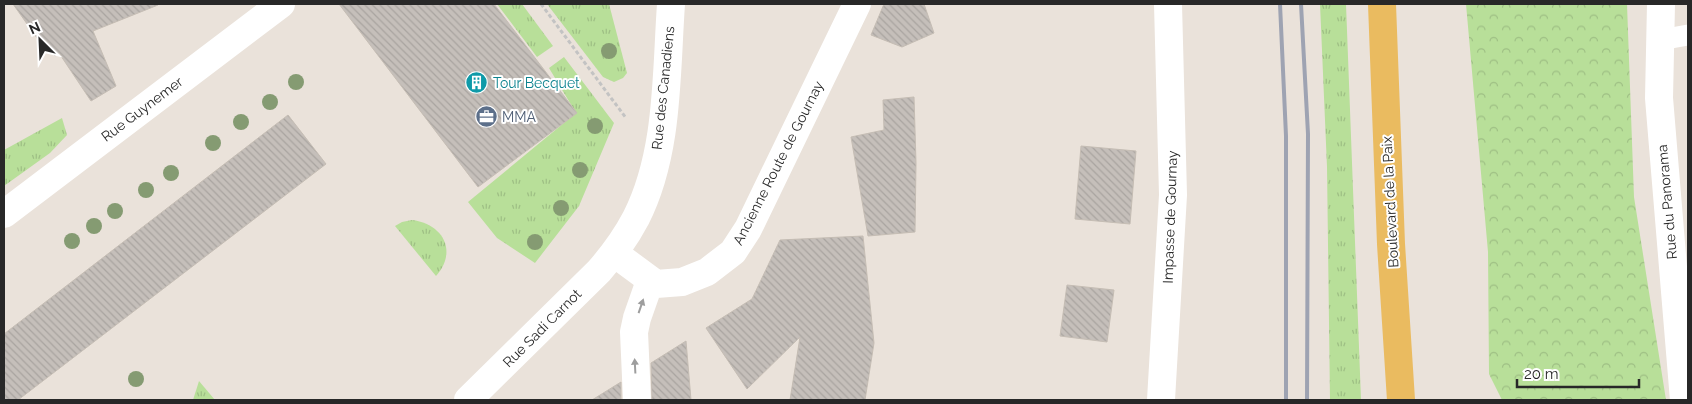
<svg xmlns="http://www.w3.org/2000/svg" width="1692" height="404" font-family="Raleway,sans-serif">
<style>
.grass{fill:url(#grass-tufts)}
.forest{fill:url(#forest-crowns)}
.building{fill:url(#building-back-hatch);stroke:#c5bdb4}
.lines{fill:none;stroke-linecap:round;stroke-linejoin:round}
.path{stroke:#c3c3c3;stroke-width:3;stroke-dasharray:4 2.5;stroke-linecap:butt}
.service{stroke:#fff;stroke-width:21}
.minor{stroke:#fff;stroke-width:28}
.tertiary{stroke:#fff;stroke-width:28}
.primary{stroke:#eabb60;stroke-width:28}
.rail{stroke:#9ea3b2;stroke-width:4}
.tree{fill:#859b72}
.oneway{fill:#9e9e9e}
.labels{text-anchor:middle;stroke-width:4;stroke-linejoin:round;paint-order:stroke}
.culture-label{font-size:14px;fill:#0d838f;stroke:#fff;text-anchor:start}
.street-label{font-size:14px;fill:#282828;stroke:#fff}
.service-label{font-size:14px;fill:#4e5e75;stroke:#fff;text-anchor:start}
</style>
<defs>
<pattern id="grass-tufts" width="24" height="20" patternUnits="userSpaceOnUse" patternTransform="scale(1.25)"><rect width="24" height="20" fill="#b8df99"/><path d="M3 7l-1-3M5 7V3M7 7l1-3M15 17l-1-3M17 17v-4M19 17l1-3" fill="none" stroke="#9ebf84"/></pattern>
<pattern id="forest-crowns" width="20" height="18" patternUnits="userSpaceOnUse" patternTransform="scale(1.25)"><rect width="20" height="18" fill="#b8df99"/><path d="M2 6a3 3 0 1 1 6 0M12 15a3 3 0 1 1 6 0" fill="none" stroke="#9ebf84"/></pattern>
<pattern id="building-back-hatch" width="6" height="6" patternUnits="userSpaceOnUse" patternTransform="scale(1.25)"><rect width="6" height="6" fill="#c5bfba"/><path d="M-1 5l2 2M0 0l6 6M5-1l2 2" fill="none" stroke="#a9a4a0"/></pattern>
</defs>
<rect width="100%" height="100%" fill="#eae2da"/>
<g class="grass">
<path d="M497,4h25l31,42 -16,11z"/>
<path d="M547,4h62l18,69 -4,5 -9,4 -11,-5z"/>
<path d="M1320,4h26l15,396h-31l-3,-233z"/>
<path d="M564,57l50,66 -35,83 -44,57 -38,-25 -29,-36 108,-89 -27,-45z"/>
<path d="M62,118l5,17 -17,18 -46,33v-36z"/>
<path d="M412,220c31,4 46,31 24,56l-41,-50 7,-4z"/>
<path d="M199,381l16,19h-22z"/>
</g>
<path class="forest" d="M1466,4h161l7,193 32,203h-164l-13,-26 -1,-122z"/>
<g class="building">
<path d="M13,4h144l1,1 -65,26 23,55 -25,15 -32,-48 -4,3 -8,-10 -3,2z"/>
<path d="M339,4h155l83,109 -99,74z"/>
<path d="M884,4h40l10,29 -32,14 -31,-12z"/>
<path d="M914,97l2,66 -1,69 -47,4 -17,-99 33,-7 -1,-30z"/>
<path d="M288,115l38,49 -308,236h-14v-66z"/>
<path d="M1081,146l55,5 -6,73 -55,-5z"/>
<path d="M863,236l11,107 -9,57h-75l10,-63 -53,52 -41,-61 46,-29 28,-59z"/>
<path d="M1067,285l47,5 -7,52 -47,-6z"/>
<path d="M686,341l5,59h-39l-1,-37z"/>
<path d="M621,382v18h-29z"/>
</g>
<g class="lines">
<path class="path" d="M541,4l85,114"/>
<path class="service" d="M1660,40l28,-5"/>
<g class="minor">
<path d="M1661,4l-2,94 25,302"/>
<path d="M4,214l277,-210"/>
<path d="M614,253l42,31 26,-2 25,-10 26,-20 15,-23 109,-225"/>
<path d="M637,400l-3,-68 3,-14 13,-37"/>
<path d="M1161,400l12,-205 -5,-191"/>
</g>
<path class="tertiary" d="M468,400l131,-129c14,-16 27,-34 37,-53 33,-65 30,-144 35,-214"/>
<path class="primary" d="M1382,4l9,240 10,156"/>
<g class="rail">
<path d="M1280,4l6,132v264"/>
<path d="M1301,4l7,130 -1,266"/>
</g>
</g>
<g class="tree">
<circle cx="609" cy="51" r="8"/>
<circle cx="296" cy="82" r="8"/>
<circle cx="270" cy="102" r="8"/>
<circle cx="241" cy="122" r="8"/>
<circle cx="595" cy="126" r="8"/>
<circle cx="213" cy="143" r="8"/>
<circle cx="580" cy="170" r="8"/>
<circle cx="171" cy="173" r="8"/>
<circle cx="146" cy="190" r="8"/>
<circle cx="561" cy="208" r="8"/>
<circle cx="115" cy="211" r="8"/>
<circle cx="94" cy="226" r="8"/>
<circle cx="72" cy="241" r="8"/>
<circle cx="535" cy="242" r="8"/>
<circle cx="136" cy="379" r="8"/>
</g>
<defs><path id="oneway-solid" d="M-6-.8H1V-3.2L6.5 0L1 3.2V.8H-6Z" transform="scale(1.25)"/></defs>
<g class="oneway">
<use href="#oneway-solid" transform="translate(641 306) rotate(-71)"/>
<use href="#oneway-solid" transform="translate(635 366) rotate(-93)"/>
</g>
<defs>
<symbol id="building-disc" viewBox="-11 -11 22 22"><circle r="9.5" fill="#0f9aa8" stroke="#fff"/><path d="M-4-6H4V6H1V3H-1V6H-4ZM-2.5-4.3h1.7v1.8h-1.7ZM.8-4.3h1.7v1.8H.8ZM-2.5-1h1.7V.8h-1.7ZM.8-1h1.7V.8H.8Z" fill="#fff"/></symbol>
<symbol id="office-disc" viewBox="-11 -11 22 22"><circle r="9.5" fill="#5c6f8a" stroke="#fff"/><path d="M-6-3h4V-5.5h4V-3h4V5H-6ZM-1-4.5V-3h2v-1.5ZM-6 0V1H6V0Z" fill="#fff"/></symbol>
</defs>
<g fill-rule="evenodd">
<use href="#building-disc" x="464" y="70" width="25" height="25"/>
<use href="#office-disc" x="474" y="104" width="25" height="25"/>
</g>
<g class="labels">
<g class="culture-label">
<text x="493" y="88">Tour Becquet</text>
</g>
<g class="street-label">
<text transform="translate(663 88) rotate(-84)" y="5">Rue des Canadiens</text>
<text transform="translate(142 109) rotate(-37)" y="5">Rue Guynemer</text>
<text transform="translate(778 163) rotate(-63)" y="5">Ancienne Route de Gournay</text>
<text transform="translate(1390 202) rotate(-93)" y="5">Boulevard de la Paix</text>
<text transform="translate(1667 202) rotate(-95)" y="5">Rue du Panorama</text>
<text transform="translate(1170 217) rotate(-88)" y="5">Impasse de Gournay</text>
<text transform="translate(542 328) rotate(-45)" y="5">Rue Sadi Carnot</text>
</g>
<g class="service-label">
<text x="502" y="122">MMA</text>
</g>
</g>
<rect width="1692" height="404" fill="none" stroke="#282828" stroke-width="10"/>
<g transform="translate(40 40) rotate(336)" stroke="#ffffff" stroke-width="4" paint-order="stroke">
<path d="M0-4L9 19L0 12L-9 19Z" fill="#282828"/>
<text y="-8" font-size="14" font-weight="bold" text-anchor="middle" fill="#282828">N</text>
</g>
<path d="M1517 379v8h122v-8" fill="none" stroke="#282828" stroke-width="2.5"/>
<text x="1524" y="379" font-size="15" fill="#282828" stroke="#ffffff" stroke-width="4" paint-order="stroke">20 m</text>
</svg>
